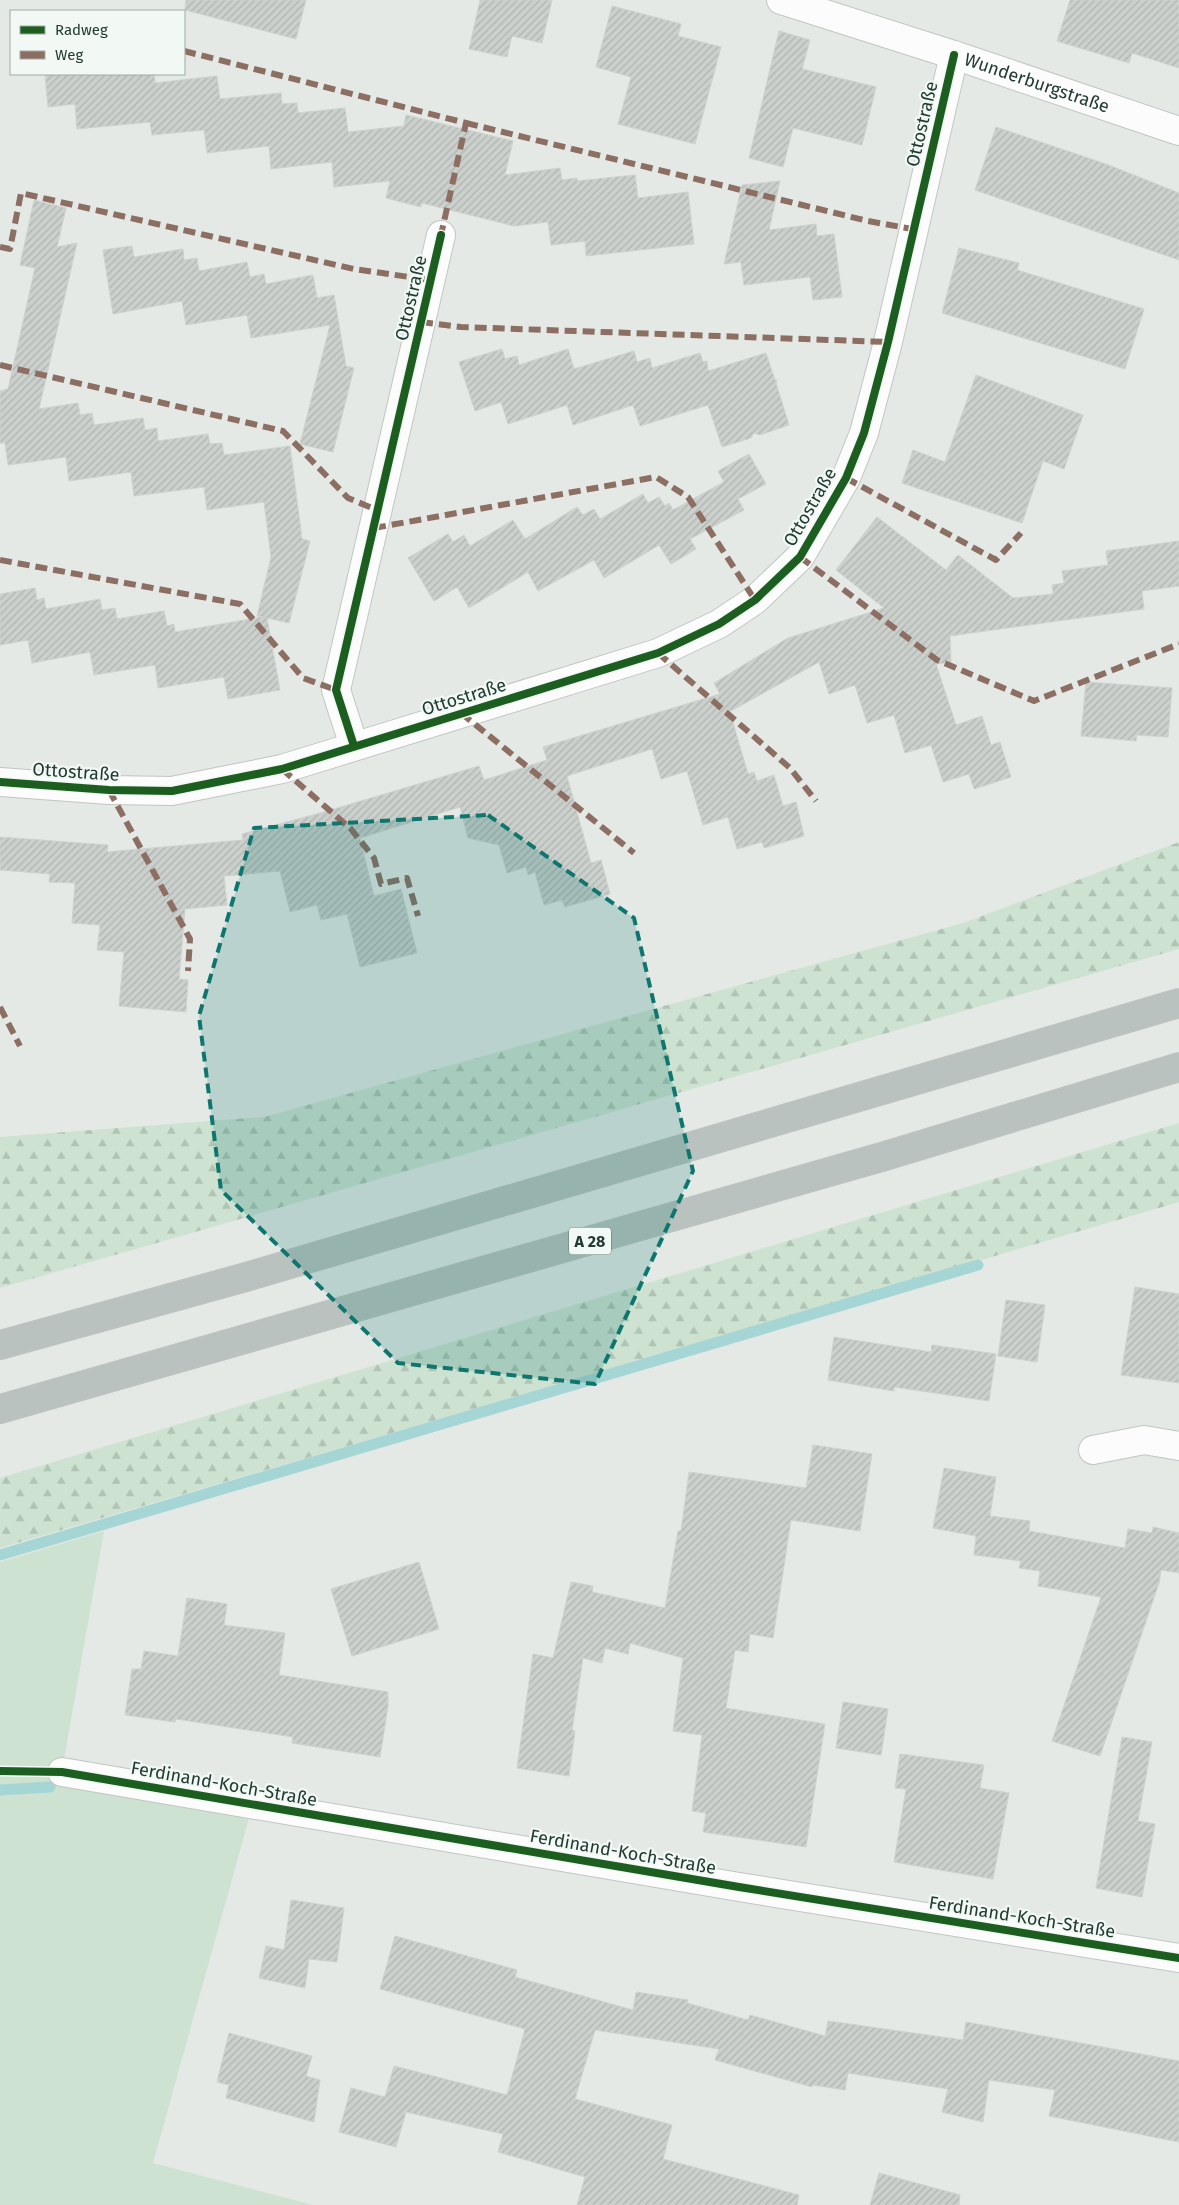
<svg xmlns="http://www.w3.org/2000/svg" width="1179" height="2205" font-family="'Fira Sans',sans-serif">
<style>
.forest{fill:url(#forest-firs)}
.green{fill:#cde2d1}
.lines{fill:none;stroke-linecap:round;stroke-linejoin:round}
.stream{stroke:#a6d5d5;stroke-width:11}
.building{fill:url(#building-hatch);stroke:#cdd2cf}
.street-casing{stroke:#c1c6c3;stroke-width:30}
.highway-casing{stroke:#bdc5c2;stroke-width:30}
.street{stroke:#fbfcfb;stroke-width:28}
.highway{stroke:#bac2bf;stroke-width:28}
.quiet{stroke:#8d6e63;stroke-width:6;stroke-dasharray:12 6;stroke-linecap:butt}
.cycleway-casing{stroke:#f2f8f4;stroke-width:11}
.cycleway{stroke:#1b5e20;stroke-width:8}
.marked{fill:#0f766e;fill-opacity:0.2;stroke:#0f766e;stroke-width:4;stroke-dasharray:10 6;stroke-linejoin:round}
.labels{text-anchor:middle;stroke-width:4.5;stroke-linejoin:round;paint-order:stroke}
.shield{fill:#f2f8f4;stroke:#60746c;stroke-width:1}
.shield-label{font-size:16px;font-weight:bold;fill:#223b32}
.street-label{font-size:18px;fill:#223b32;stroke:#f2f8f4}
</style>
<defs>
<pattern id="forest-firs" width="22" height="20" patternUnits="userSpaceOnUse" patternTransform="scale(1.25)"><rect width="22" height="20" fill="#cde2d1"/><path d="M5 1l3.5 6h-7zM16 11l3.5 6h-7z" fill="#b0c3b4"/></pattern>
<pattern id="building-hatch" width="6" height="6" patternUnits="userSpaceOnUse" patternTransform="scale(1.25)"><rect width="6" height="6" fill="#cbd0cd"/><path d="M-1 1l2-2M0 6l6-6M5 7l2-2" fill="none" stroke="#aeb4b0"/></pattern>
</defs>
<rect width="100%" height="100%" fill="#e4e9e6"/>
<g class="forest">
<path d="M1179,842v107l-1179,339v-151l264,-20 699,-194z"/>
<path d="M1179,1123v79l-1179,346v-70z"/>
</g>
<path class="green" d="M104,1531l-42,240 191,33 -100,359 160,42h-313v-643z"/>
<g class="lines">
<g class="stream">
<path d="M0,1555l978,-290"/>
<path d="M0,1790l50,-3"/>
</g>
</g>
<g class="building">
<path d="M186,0h120l-10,39 -111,-29z"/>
<path d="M480,0h72l-10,43 -30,-7 -5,21 -38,-8z"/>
<path d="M1070,0h109v68l-47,-15 -3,10 -72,-22z"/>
<path d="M612,6l69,18 -3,12 43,11 -26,97 -77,-20 13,-47 -35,-10z"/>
<path d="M779,31l31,9 -8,29 74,18 -14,58 -69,-17 -10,39 -34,-9z"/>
<path d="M45,74h109l1,9 62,-7 3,23 61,-6 1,11 15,-1 1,10 47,-5 3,24 56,-6 2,-11 107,26 -8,34 55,-7 2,12 15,-2v3l58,-6 3,23 50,-6 6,52 -108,12 -1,-15 -34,4 -3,-23 -34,4 -92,-23 -1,4 -35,-9 4,-17 -56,6 -2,-25 -61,7 -2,-23 -62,7 -3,-23 -52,5 -2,-13 -73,7 -2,-25 -27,3z"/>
<path d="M996,127l110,37 73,29v67l-204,-70z"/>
<path d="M780,181l-11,49 47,-6 1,12 17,-2 8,63 -29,3 -3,-23 -66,8 -3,-23 -17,2 18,-79z"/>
<path d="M34,200l32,8 -9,39 20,-4 -38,166 39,-6 2,12 12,-2 2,12 49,-7 2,12 12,-2 1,13 50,-7 2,10 12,-1 2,12 66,-9 12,93 8,2 -21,82 -22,-5 13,72 -52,9 -4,-22 -66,11 -3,-23 -61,10 -4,-23 -58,11 -4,-23 -28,5v-51l35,-6 2,12 7,-2 2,11 54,-10 2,11 13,-2 2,11 47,-8 3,15 7,-2 1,8 87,-15 -5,-1 14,-59 -7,-55 -57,8 -3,-23 -70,9 -3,-24 -62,9 -3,-24 -58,8 -3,-22h-5v-52l8,-2 27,-121 -15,-3z"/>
<path d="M132,246l2,11 49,-8 1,11 13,-2 2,13 48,-9 3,15 14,-3 2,10 47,-9 4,23 17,-3 12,71 8,2 -21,84 -33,-8 30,-119 -79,13 -4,-23 -61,10 -4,-24 -69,13 -10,-64z"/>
<path d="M959,248l60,15 -2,7 127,39 -19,60 -183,-56z"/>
<path d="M502,349l3,10 12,-3 2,9 49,-16 6,20 60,-18 3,11 13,-4 2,10 48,-15 3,9 4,-1 1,10 58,-18 9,27h2l-1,3 13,42 -29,10 -6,-2 -3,5 -29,9 -14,-42 -68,21 -7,-21 -60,20 -6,-20 -59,19 -7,-22 -26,9 -16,-49z"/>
<path d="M976,375l107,40 -19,54 -21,-8 -21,62 -120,-40 11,-33 32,12z"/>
<path d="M749,454l17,30 -28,15 6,11 -54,29 6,10 -25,15 -12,-19 -55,33 -10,-18 -56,31 -10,-19 -59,36 -12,-21 -23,14 -26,-43 40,-24 5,8 11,-7 6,11 43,-26 12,19 52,-32 6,8 11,-6 6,10 43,-25 5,9 11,-6 6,9 4,-3 4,7 51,-28 -6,-11z"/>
<path d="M877,517l69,53 12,-15 55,43 40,-4 -1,-9 12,-2 -2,-12 46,-6 -2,-14 73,-10v45l-37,5 2,18 -194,27 1,26 -15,2 20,61 26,-9 9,29 9,-3 11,35 -37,12 -5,-15 -26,8 -12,-37 -26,8 -11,-38 -27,8 -12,-38 -26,9 -10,-32 -88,49 -2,-2 19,65 6,-2 3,9 17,-6 9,31 13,-4 8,34 -40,12 -2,-6 -25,7 -9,-32 -25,8 -16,-54 -26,8 -9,-30 -85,27 24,87 10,-3 9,34 -45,13 -3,-7 -18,5 -9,-33 -7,3 -2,-8 -19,6 -8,-28 -31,-7 -8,-31 -100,31 14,58 27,-7 16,64 -57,14 -13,-53 -26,6 -4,-15 -27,7 -10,-41 -56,5 3,29 -42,4 -6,70 9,1 -2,32 -67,-6 5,-54 -27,-2 3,-25 -28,-2 3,-40 -26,-1 1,-8 -50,-4v-33l108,8 -1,7 136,-12 -1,-6 82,-22 155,-46 5,14 63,-20 -4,-13 177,-53 -6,-11 74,-45 96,-30 -48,-38z"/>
<path d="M1086,682l86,6 -4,49 -31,-2 -1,6 -55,-5z"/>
<path d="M1135,1287l44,7v89l-58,-8z"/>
<path d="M1006,1300l39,5 -8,57 -39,-6z"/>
<path d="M834,1337l97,15 1,-7 64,9 -7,47 -95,-14v4l-66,-11z"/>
<path d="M813,1445l59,9 -12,77 -69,-11 -18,118 -23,-4 -2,18 -13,-2 -9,58 99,16 -19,123 -103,-15 3,-19 -14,-2 10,-76 -29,-4 10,-73 -53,-15 -2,11 -23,-6 -3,15 -19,-5 -11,72 3,1 -6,45 -52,-8 16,-114 20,4 18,-76 22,4 -1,6 73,16 13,-77h3l8,-59 117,16z"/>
<path d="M944,1468l52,9 -6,39 40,5 -1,10 96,17 3,-19 24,4 1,-6 26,6v40l-18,-3 -2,13 -59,173 -48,-15 49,-144 -63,-11 2,-15 -21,-3 2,-7 -47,-6 2,-19 -43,-8z"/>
<path d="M419,1562l20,67 -87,27 -21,-67z"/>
<path d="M187,1598l40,6 -3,21 61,8 -6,42 109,17v14l-8,51 -88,-14 1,-6 -117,-18 -1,3 -50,-7 7,-46h9l3,-18 34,5z"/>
<path d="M843,1702l45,7 -7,46 -45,-7z"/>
<path d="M1122,1737l30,5 -14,79 17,3 -13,73 -46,-9z"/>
<path d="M900,1754l84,11 -4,23 29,5 -16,86 -99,-17 12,-73 -11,-1z"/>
<path d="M291,1900l53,8 -7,54 -28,-3 -4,29 -46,-10 7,-32 18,4z"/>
<path d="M395,1936l122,34 -2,7 118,33 3,-18 52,8 -1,3 61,17 2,-5 75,21 3,-15 135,19 3,-18 213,39v81l-130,-26 6,-26 -66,-10 -6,42 -41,-10 6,-23 -100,-16 -3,17 -32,-5 -1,2 -97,-27 4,-11 -124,-19 -20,69 97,26 -9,34 136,36 -2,10h-220l8,-28 -87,-25 5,-18 -97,-22 -10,35 -57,-15 12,-44 34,9 9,-31 113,29 18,-66 -145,-40z"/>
<path d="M229,2033l83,23 -6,20 14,4 -6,42 -88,-24 3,-13 -12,-3z"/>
<path d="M879,2173l81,22 -1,10h-89z"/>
</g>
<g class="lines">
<defs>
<g id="street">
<path id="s1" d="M781,0l173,55 225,76"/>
<path d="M354,746l-18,-56 105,-455"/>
<path d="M0,782l109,8 63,1 110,-22 376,-116 61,-29 36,-24 45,-43 46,-79 18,-45 24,-91 66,-287"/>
<path d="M1093,1450l51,-10 35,6"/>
<path d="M62,1772l677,115 440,71"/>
</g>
<g id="highway">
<path d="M0,1345l246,-68 933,-274"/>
<path d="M0,1409l885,-253 294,-89"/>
</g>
</defs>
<use href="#street" class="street-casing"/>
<use href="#highway" class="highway-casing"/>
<use href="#street" class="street"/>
<use href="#highway" class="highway"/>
<g class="quiet">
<path d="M184,51l282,72 -25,112"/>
<path d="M466,123l402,98 44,8"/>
<path d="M0,247l10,2 11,-56 333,76 76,11"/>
<path d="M421,322l40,5 427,15"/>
<path d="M0,365l283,66 65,67 29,12"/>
<path d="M846,478l150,82 25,-27"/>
<path d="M374,528l282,-51 32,20 67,103"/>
<path d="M800,557l137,103 97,41 145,-57"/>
<path d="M0,560l240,44 63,74 33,12"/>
<path d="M658,653l132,115 26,33"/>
<path d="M461,713l173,140"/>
<path d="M282,769l69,60 23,29 7,26 26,-6 11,38"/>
<path d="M109,790l81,149 -2,32"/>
<path d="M0,1007l20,39"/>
</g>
<defs>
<g id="cycleway">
<path d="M354,746l-18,-56 105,-455"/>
<path d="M0,782l109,8 63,1 110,-22 376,-116 61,-29 36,-24 45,-43 46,-79 18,-45 24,-91 66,-287"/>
<path d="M0,1771l62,1 677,115 440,71"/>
</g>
</defs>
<use href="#cycleway" class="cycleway-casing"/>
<use href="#cycleway" class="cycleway"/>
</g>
<path class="marked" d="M488,815l146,103 59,253 -98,213 -197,-21 -177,-173 -22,-174 55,-188z"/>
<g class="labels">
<rect class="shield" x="569" y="1227.5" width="42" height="27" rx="4"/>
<g class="shield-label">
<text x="590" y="1247">A 28</text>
</g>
<g class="street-label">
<text dy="6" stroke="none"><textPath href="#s1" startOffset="269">Wunderburgstraße</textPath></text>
<text transform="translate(922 124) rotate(-77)" y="6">Ottostraße</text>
<text transform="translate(411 298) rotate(-77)" y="6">Ottostraße</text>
<text transform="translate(810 507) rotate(-60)" y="6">Ottostraße</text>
<text transform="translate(464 697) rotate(-17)" y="6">Ottostraße</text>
<text transform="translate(76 772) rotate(4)" y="6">Ottostraße</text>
<text transform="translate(224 1784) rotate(10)" y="6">Ferdinand-Koch-Straße</text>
<text transform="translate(623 1852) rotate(10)" y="6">Ferdinand-Koch-Straße</text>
<text transform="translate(1022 1917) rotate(9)" y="6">Ferdinand-Koch-Straße</text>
</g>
</g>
<rect x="10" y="10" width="175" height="65" fill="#f2f8f4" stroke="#9faca6"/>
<rect x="20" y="26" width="25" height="8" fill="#1b5e20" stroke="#9faca6"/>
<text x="55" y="35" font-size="15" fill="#223b32">Radweg</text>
<rect x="20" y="51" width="25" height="8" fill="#8d6e63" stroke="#9faca6"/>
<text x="55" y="60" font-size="15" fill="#223b32">Weg</text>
</svg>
